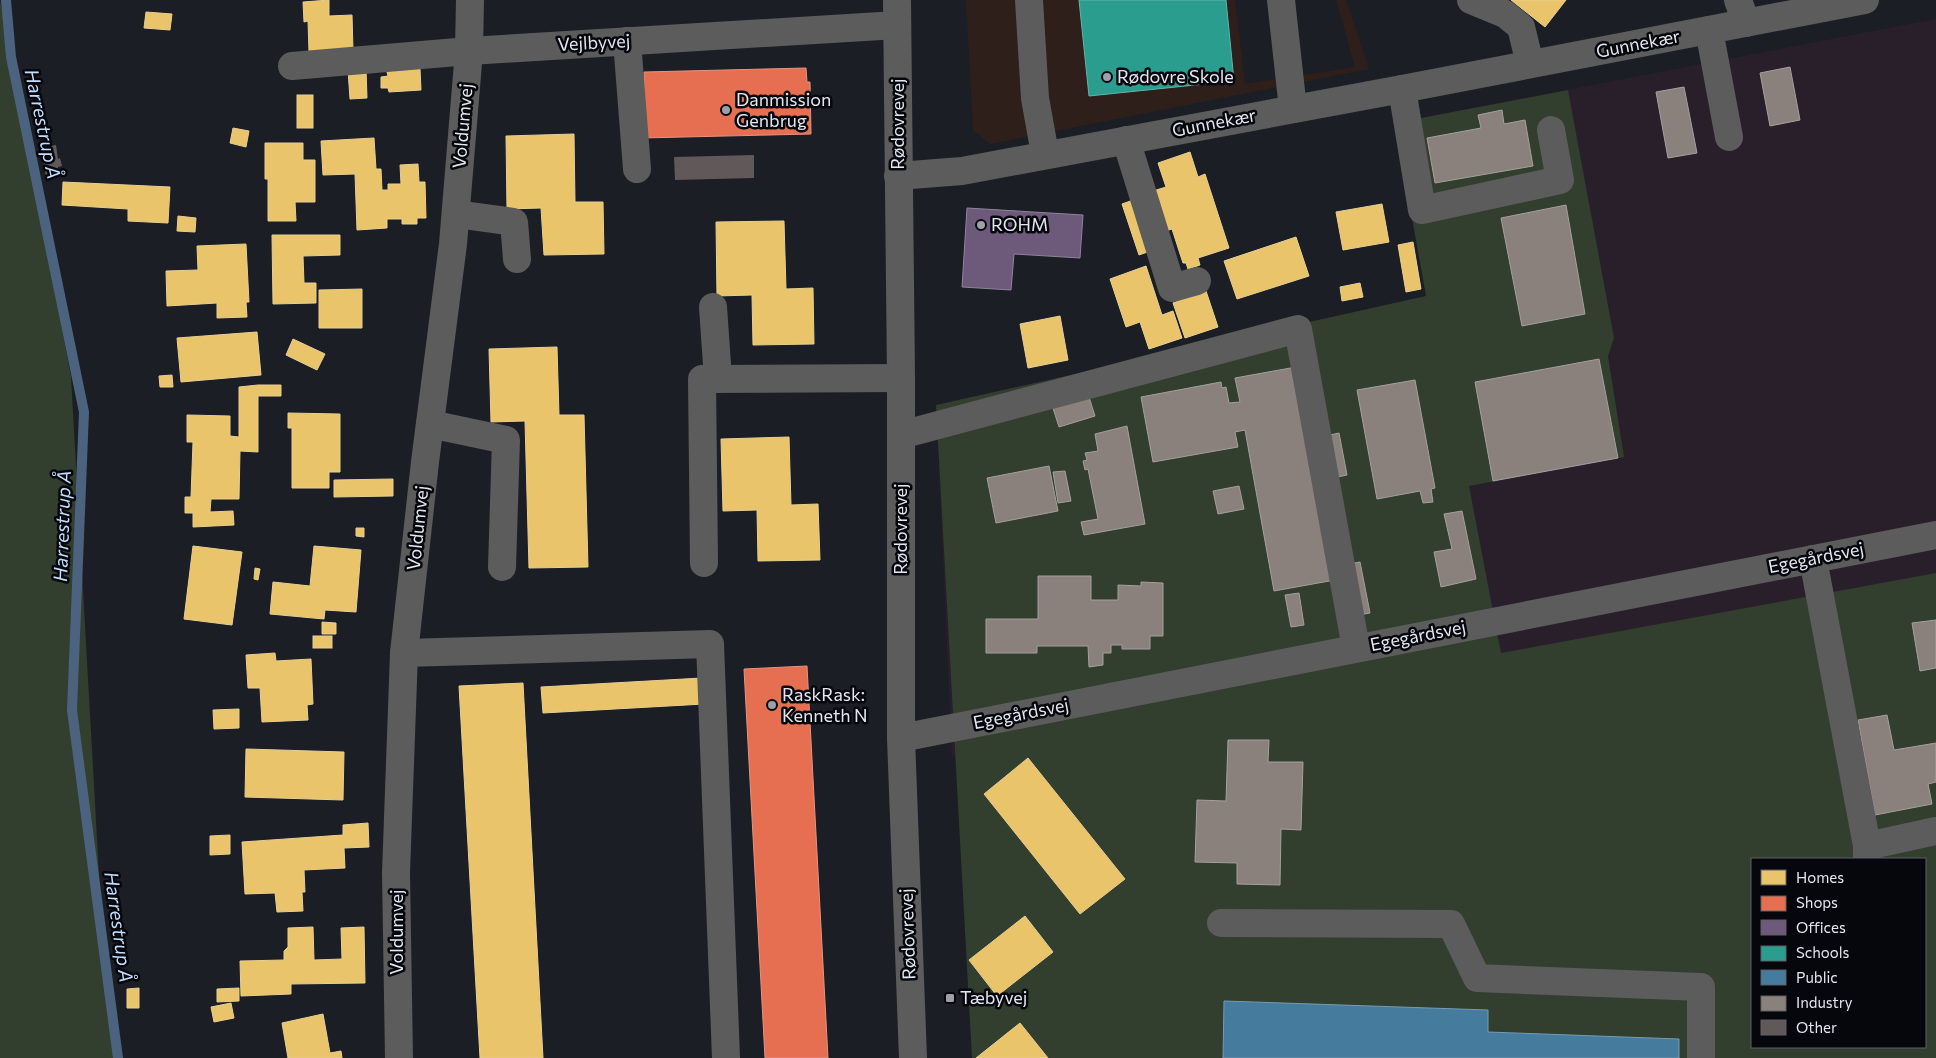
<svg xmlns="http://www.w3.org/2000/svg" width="1936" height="1058" font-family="Commissioner,sans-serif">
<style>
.industrial{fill:#291f2b;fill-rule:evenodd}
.education{fill:#2e1f1b}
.green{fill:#323e2e;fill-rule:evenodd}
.homes{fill:#e9c46a;stroke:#e7ce92}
.shops{fill:#e76f51;stroke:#e69380}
.offices{fill:#6d597a;stroke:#90839d}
.schools{fill:#2a9d8f;stroke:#62b3ac}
.public{fill:#457b9d;stroke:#749bb6}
.industry{fill:#8a817c;stroke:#a59f9e}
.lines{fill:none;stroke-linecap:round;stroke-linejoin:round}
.stream{stroke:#4c6380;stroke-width:10}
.building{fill:#615959}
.minor{stroke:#5d5c5c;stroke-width:28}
.poi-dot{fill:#9da0a8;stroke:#06070c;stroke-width:2}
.labels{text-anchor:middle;stroke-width:5;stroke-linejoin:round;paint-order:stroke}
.street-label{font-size:18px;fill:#e3e6ef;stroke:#06070c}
.poi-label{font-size:18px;fill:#e3e6ef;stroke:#06070c;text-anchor:start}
.water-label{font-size:19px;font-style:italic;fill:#c2ddfd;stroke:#06070c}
</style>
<rect width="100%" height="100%" fill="#1c1e25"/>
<path class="industrial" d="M1936,19v1039h-773l9,-345 -220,44 -16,-352 490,-109 -31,-173zM1752,859h173v188h-173z"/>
<path class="education" d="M966,0h269l10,84 110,-17 -19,-67h10l23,69 -379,75 -17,-14z"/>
<g class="green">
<path d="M0,0l71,377 30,532 15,149h-116z"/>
<path d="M1568,90l46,248 -6,18 16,101 -155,29 32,167 435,-80v485h-964l-36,-653 490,-109 -31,-173zM1752,859h173v188h-173z"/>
</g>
<g class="homes">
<path d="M329,0v16l23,-1 1,35 -44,2 -1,-31 -4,1 -1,-20z"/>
<path d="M1511,0h55l-21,27z"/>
<path d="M146,12l26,2 -2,16 -26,-2z"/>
<path d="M366,69l1,29 -17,1 -2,-29z"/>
<path d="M420,69l1,21 -32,2 -1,-4h-7v-11l7,-1 -1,-4z"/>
<rect x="297" y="95" width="16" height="33"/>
<path d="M233,128l16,3 -3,16 -16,-4z"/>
<path d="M574,134l1,68h28l1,52 -60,1 -3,-47 -34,1 -1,-73z"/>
<path d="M374,138l2,31h5l1,21h6v-6h13l-1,-19 18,-1 1,18h6l1,36h-9v6h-15v-5h-15v9l-30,2 -2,-56 -32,1 -2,-34z"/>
<path d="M265,143h38v17h12v42h-20l1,19h-28v-42h-3z"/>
<path d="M1190,152l8,25 7,-3 24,74 -31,10 2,7 -12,4 -2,-6h-3l-11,-34 -6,2 -13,-40 13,-4 -8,-24z"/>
<path d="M63,182l107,5 -2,36 -40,-2v-12l-66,-4z"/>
<path d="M1136,199l17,51 -14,5 -17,-51z"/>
<path d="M1382,204l7,38 -46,8 -7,-38z"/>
<path d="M178,216l18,2 -1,14 -18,-1z"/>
<path d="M784,221l2,68 27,-1 1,56 -61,1 -1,-50 -35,1 -1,-74z"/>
<path d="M272,235h68v20l-37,1 1,27h12v20l-43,1z"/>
<path d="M1296,237l13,39 -72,23 -13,-38z"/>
<path d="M1413,242l8,47 -15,3 -8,-47z"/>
<path d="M246,244l3,58h-3l1,15 -30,1v-15l-50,3 -1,-35 32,-1 -1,-24z"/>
<path d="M1146,266l16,49 11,-4 9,27 -33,11 -9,-27 -14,5 -16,-48z"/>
<path d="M1360,283l3,14 -21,4 -2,-14z"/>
<path d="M362,289v39h-43v-38z"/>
<path d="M1206,291l12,36 -33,11 -12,-35z"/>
<path d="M1060,316l8,44 -40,8 -8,-44z"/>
<path d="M257,332l4,43 -80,7 -4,-44z"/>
<path d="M293,339l32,15 -8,16 -31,-15z"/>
<path d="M557,347l2,68h25l4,152 -59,1 -4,-147 -34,1 -2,-73z"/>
<path d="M172,375l1,12h-13l-1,-11z"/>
<path d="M258,385h23v11h-23v56l-18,-1 -1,48h-28l-1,13 23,-1 1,14 -41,2v-14h-8v-16h6l2,-55h-6v-27l43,1v20l9,1v-50z"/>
<path d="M288,413l52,1v58h-11v16h-37v-60h-4z"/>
<path d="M789,437l2,68 27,-1 2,56 -62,1 -1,-51 -34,1 -2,-72z"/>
<path d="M393,479v17l-59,1v-17z"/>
<path d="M356,528h8v9l-8,-1z"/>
<path d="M193,546l49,6 -10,73 -48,-6z"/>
<path d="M314,546l47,4 -5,62 -31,-2 -1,9 -54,-5 3,-32 37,4z"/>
<path d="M255,568l5,1 -2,11 -4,-1z"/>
<path d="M322,622l14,1v11h-14z"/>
<rect x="313" y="636" width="19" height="12"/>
<path d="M275,653l1,8 35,-2 2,45 -6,1 1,15 -46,2 -2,-34h-12l-2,-33z"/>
<path d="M702,678l2,26 -161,9 -2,-26z"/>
<path d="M523,683l20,375h-63l-21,-372z"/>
<path d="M239,709v19l-25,1 -1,-19z"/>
<path d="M246,749l98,3 -1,48 -98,-3z"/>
<path d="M1028,758l97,121 -45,35 -96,-120z"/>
<path d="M368,823l1,24 -25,1 1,20 -41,2 1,22h-3l1,19 -26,1 -2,-19 -30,1 -3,-52 101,-7v-10z"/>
<path d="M230,835v19l-20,1v-19z"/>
<path d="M1025,916l28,36 -56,44 -28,-36z"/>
<path d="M313,927l1,33 28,-1 -1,-31 23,-1 1,56 -74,1v10l-50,2 -1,-35 44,-1v-9l4,-4v-19z"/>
<path d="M139,988v20h-12v-19z"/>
<path d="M239,988v13l-22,1v-13z"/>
<path d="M231,1003l3,15 -20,4 -3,-15z"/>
<path d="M323,1014l7,39 11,-2 1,7h-54l-6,-35z"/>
<path d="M1020,1023l28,35h-72z"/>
</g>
<g class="shops">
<path d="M806,68l1,14h3l1,52 -169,4 -1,-52h3v-14z"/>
<path d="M807,666l21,392h-63l-21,-389z"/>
</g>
<path class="offices" d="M967,208l116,7 -3,43 -66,-4 -3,36 -49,-3z"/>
<path class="schools" d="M1079,0h147l8,81 -145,15z"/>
<path class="public" d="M1224,1001l264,9v22l191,7v19h-456z"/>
<g class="industry">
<path d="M1790,67l10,53 -30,6 -10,-53z"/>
<path d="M1684,87l13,66 -29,5 -12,-66z"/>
<path d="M1502,110l2,14 21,-4 8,46 -98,17 -8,-45 54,-10 -3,-13z"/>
<path d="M1566,205l19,109 -63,12 -21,-108z"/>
<path d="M1599,359l19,99 -125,23 -18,-99z"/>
<path d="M1296,367l39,213 -61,11 -29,-161 -10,2 3,15 -85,15 -12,-65 80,-15 1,6 4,-1 3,16 11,-1 -5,-24z"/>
<path d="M1415,380l20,108 -4,1 2,13 -10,1 -3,-12 -43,8 -20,-109z"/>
<path d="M1088,394l7,22 -36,11 -7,-22z"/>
<path d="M1127,426l18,98 -61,11 -3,-13 17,-3 -10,-50 -3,1 -2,-9 4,-1 -2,-7 13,-2 -3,-17z"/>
<path d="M1339,433l8,42 -14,3 -8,-42z"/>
<path d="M1049,466l9,45 -62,12 -9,-45z"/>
<path d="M1065,471l6,30 -13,2 -5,-31z"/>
<path d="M1239,486l5,23 -26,5 -5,-23z"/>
<path d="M1462,511l14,68 -35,8 -7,-35 18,-3 -8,-35z"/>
<path d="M1360,562l10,51 -11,2 -10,-51z"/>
<path d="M1038,576h53v24h27v-15l23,1v-4l22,1v53h-13v13h-28v-4h-11v8h-8v12l-14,2 -1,-21h-51v7h-51v-34h52z"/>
<path d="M1299,593l5,32 -13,2 -6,-32z"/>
<path d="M1936,620v48l-16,3 -8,-48z"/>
<path d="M1887,715l7,35 42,-7v39l-8,2 4,20 -57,11 -17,-95z"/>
<path d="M1228,740h41l-1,22h35l-2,68 -20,-1 -1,56 -43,-1v-21l-42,-1 2,-62 29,1z"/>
</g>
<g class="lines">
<path class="stream" d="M6,0l5,57 73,355 -12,298 46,348"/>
</g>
<g class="building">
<path d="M56,145l2,14 2,-1 2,8 -4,1 1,8 -13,2 -5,-29z"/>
<path d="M754,155v23l-79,2 -1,-23z"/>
</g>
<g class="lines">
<g class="minor">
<path d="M897,0l4,378v360l12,320"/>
<path d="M1029,0l6,98 10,56"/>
<path d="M1281,0l12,109"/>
<path d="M1471,0l34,14 16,13 9,37"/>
<path d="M1738,0l8,23"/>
<path d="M1709,30l20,107"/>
<path d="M627,41l10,128"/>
<path d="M292,66l177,-15 428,-26"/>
<path d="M1402,89l20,121 138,-30 -9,-50"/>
<path d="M1126,140l46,148 25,-7"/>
<path d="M898,176l64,-5 440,-82 463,-89"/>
<path d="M456,214l58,8 3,37"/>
<path d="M713,307l5,72"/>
<path d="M430,424l76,16 -4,127"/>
<path d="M901,435l397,-106 58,319"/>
<path d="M1813,559l54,287v13"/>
<path d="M704,563l-2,-184 199,-1"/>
<path d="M404,653l306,-9 16,414"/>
<path d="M901,738l1035,-203"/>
<path d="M1867,846l69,-15"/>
<path d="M1221,923l230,1 26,54 224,9v71"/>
<path d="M399,1058l-3,-185 8,-220 21,-191 28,-218 16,-193 1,-51"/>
</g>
</g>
<g class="poi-dot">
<circle cx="1107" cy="77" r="5"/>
<circle cx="726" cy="110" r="5"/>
<circle cx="981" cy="225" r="5"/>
<circle cx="772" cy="705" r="5"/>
<rect x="945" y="993" width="10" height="10" rx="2.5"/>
</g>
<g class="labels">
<g class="street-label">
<text transform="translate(594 43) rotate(-3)" y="6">Vejlbyvej</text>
<text transform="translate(1638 44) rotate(-11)" y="6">Gunnekær</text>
<text transform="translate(1214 123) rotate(-11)" y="6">Gunnekær</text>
<text transform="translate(898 124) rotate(-90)" y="6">Rødovrevej</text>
<text transform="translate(463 126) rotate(-85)" y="6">Voldumvej</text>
<text transform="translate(418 528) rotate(-84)" y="6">Voldumvej</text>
<text transform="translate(901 529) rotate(-90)" y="6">Rødovrevej</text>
<text transform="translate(1816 558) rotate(-11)" y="6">Egegårdsvej</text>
<text transform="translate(1418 636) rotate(-11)" y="6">Egegårdsvej</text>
<text transform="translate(1021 714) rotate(-11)" y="6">Egegårdsvej</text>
<text transform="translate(397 932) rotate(-90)" y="6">Voldumvej</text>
<text transform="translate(908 934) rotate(-92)" y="6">Rødovrevej</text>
</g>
<g class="poi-label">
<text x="1117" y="83">Rødovre Skole</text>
<text x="736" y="106">Danmission<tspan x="736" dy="21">Genbrug</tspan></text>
<text x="991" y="231">ROHM</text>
<text x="782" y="701">RaskRask:<tspan x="782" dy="21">Kenneth N</tspan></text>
<text x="960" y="1004">Tæbyvej</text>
</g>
<g class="water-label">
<text transform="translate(43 124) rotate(78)" y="7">Harrestrup Å</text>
<text transform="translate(62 526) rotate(-88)" y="7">Harrestrup Å</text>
<text transform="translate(119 927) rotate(82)" y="7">Harrestrup Å</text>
</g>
</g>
<rect x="1751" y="858" width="175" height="190" fill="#06070c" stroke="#5e6067"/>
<rect x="1761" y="870" width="25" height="15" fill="#e9c46a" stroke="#5e6067"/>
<text x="1796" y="883" font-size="15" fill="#e3e6ef">Homes</text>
<rect x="1761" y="896" width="25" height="15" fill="#e76f51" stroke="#5e6067"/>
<text x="1796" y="908" font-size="15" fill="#e3e6ef">Shops</text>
<rect x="1761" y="920" width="25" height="15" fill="#6d597a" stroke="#5e6067"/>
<text x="1796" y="933" font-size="15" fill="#e3e6ef">Offices</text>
<rect x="1761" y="946" width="25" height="15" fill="#2a9d8f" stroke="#5e6067"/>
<text x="1796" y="958" font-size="15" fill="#e3e6ef">Schools</text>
<rect x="1761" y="970" width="25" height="15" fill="#457b9d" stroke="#5e6067"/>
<text x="1796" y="983" font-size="15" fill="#e3e6ef">Public</text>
<rect x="1761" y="996" width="25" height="15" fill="#8a817c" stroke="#5e6067"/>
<text x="1796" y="1008" font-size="15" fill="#e3e6ef">Industry</text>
<rect x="1761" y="1020" width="25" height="15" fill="#615959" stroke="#5e6067"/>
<text x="1796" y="1033" font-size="15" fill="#e3e6ef">Other</text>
</svg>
